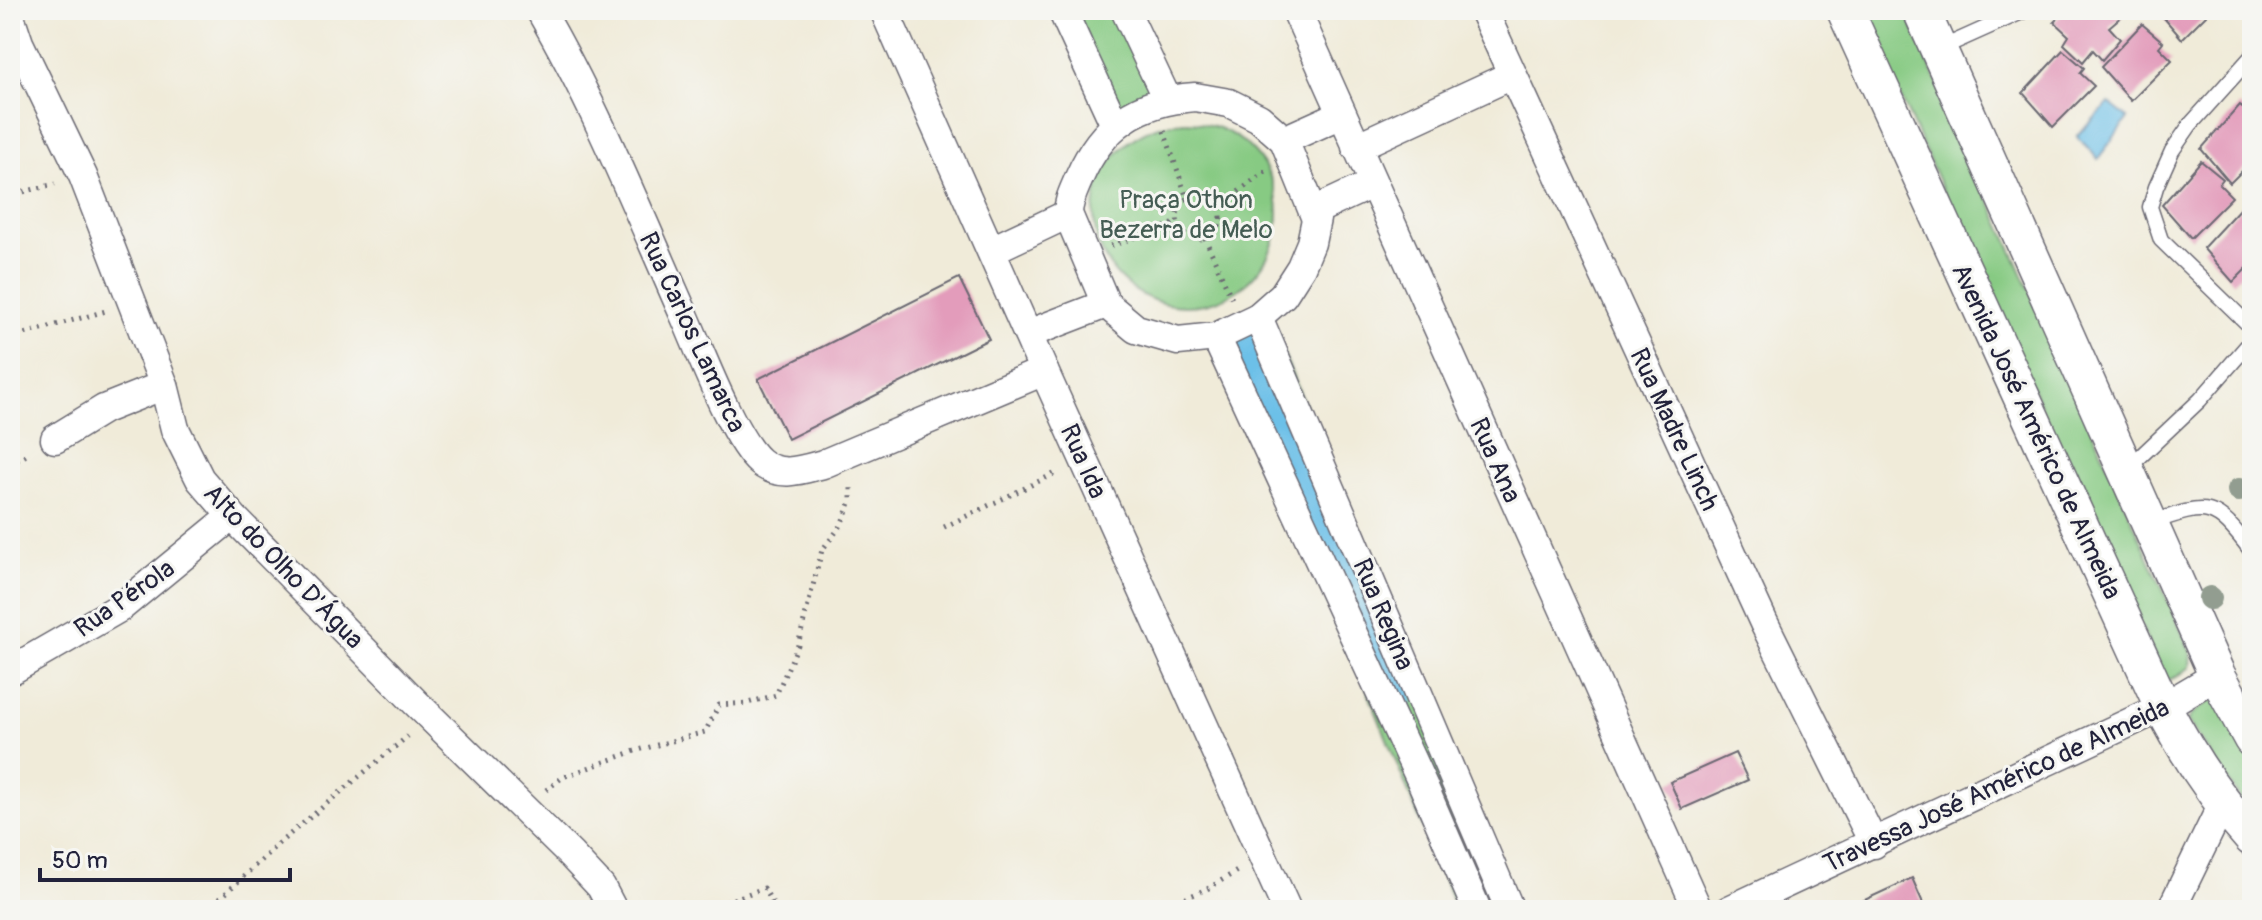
<svg xmlns="http://www.w3.org/2000/svg" width="2262" height="920" font-family="Pangolin,sans-serif">
<style>
.green{fill:#87ca83;stroke:#54765f;stroke-width:2}
.water{fill:#6cc0e8;stroke:#477192;stroke-width:2}
.lines{fill:none;stroke-linecap:round;stroke-linejoin:round}
.canal{stroke:#6cc0e8;stroke-width:34}
.building{fill:#e39cbb}
.service-casing{stroke:#6a6872;stroke-width:17}
.minor-casing{stroke:#6a6872;stroke-width:31}
.tertiary-casing{stroke:#6a6872;stroke-width:39}
.path{stroke:#6a6872;stroke-width:5;stroke-dasharray:2 6;stroke-linecap:butt}
.service{stroke:#fff;stroke-width:14}
.minor{stroke:#fff;stroke-width:28}
.tertiary{stroke:#fff;stroke-width:36}
.tree{fill:#929d90}
.labels{text-anchor:middle;stroke-width:6;stroke-linejoin:round;paint-order:stroke}
.park-label{font-size:26px;fill:#455d54;stroke:#f6f6f2}
.street-label{font-size:26px;fill:#22223b;stroke:#f6f6f2}
</style>
<rect width="100%" height="100%" fill="#f6f6f2"/>
<filter id="ink" filterUnits="userSpaceOnUse"><feTurbulence type="fractalNoise" baseFrequency=".0125" numOctaves="2"/><feDisplacementMap in="SourceGraphic" scale="16" xChannelSelector="R" yChannelSelector="G"/><feConvolveMatrix kernelMatrix="1 2 1 2 8 2 1 2 1" color-interpolation-filters="sRGB"/></filter>
<filter id="wash" filterUnits="userSpaceOnUse"><feTurbulence type="fractalNoise" baseFrequency=".006" numOctaves="4" result="noise"/><feDisplacementMap in="SourceGraphic" scale="32" xChannelSelector="R" yChannelSelector="G"/><feGaussianBlur stdDeviation="1.8" result="paint"/><feColorMatrix in="noise" values="0 0 0 0 0 0 0 0 0 0 0 0 0 0 0 0 0 1.4 0 .05"/><feComposite in="paint" operator="in"/></filter>
<g filter="url(#wash)">
<rect width="100%" height="100%" fill="#f0ebd9"/>
<g class="green">
<path d="M1064,10h52l44,92 -43,21z"/>
<path d="M1861,10h44l286,643 -1,14 -12,9 -12,5z"/>
<circle cx="1186" cy="214" r="92"/>
<path d="M1267,313l245,597h-56l-232,-575z"/>
<path d="M2210,701h7l35,55v60l-64,-95 4,-7z"/>
</g>
<path class="water" d="M2109,103l19,15 -30,41 -21,-23z"/>
<g class="lines">
<path class="canal" d="M1247,345l149,351"/>
</g>
<g id="blocks">
<g class="building">
<path d="M2066,10h63l-20,17 11,12 -18,21 -9,-10 -10,12 -19,-18 5,-8 -15,-14z"/>
<path d="M2157,10h54l-29,29z"/>
<path d="M2142,24l21,18 -4,5 13,13 -41,41 -30,-34z"/>
<path d="M2063,50l21,18 -4,5 14,13 -41,41 -30,-34z"/>
<path d="M2240,105l12,11v45l-22,22 -29,-34z"/>
<path d="M2201,161l22,18 -4,5 13,13 -41,41 -29,-33z"/>
<path d="M2243,205l9,8v50l-19,19 -30,-34z"/>
<path d="M959,278l30,61 -201,100 -30,-60z"/>
<path d="M1735,753l13,27 -66,29 -12,-27z"/>
<path d="M1912,878l11,25 -16,7h-64z"/>
</g>
</g>
</g>
<g filter="url(#ink)">
<use href="#blocks" fill-opacity="0" stroke="#6a6872" stroke-width="2"/>
<g class="lines">
<defs>
<g id="service">
<path d="M1939,49l87,-39"/>
<path d="M2252,56l-62,69 -18,26 -16,36 -6,20 11,33 91,88"/>
<path d="M2126,470l74,-70 52,-60"/>
<path d="M2149,523c59,-19 64,-23 103,29"/>
</g>
<g id="minor">
<path d="M540,10c57,98 99,204 145,307 15,34 49,124 75,145 20,16 41,8 63,2l221,-93"/>
<path d="M884,10l160,361 243,539"/>
<path d="M1062,10l53,115"/>
<path d="M1125,10l42,89"/>
<path d="M1296,10l402,900"/>
<path d="M1483,10l281,613 110,221"/>
<path d="M10,16l9,27 64,133 81,209 11,44 25,50 32,37 184,187 155,152 30,32 12,23"/>
<path d="M1195,97l34,6 30,15 25,22 32,79 -5,24 -10,24 -18,28 -25,22 -42,20 -38,4 -42,-12 -30,-25 -38,-90c0,-13 6,-24 11,-36 23,-53 59,-77 116,-81z"/>
<path d="M1284,140l58,-26"/>
<path d="M1356,147l156,-72"/>
<path d="M1314,211l58,-27"/>
<path d="M992,250l76,-36"/>
<path d="M1258,317l252,593"/>
<path d="M1028,334l78,-30"/>
<path d="M1216,337l207,448 54,125"/>
<path d="M55,439l49,-30 60,-24"/>
<path d="M10,671l111,-64 111,-91"/>
<path d="M1729,910l434,-203 54,-32"/>
<path d="M2171,910l51,-105"/>
</g>
<g id="tertiary">
<path d="M1845,10l318,697c25,48 53,91 89,131"/>
<path d="M1921,10l296,665 35,64"/>
</g>
</defs>
<use href="#service" class="service-casing"/>
<use href="#minor" class="minor-casing"/>
<use href="#tertiary" class="tertiary-casing"/>
<g class="path">
<path d="M1164,131l23,67"/>
<circle cx="1199" cy="217" r="22"/>
<path d="M10,199l5,-5 40,-10"/>
<path d="M1219,206l47,-35"/>
<path d="M1205,238l27,61"/>
<path d="M1111,246l67,-24"/>
<path d="M10,338l96,-27"/>
<path d="M10,464l20,-11"/>
<path d="M944,527l114,-55"/>
<path d="M546,790l17,-13 72,-26 70,-19 14,-27 29,-2 28,-8 22,-50 24,-95 18,-23 11,-26v-17"/>
<path d="M208,910l70,-66 130,-108"/>
<path d="M703,910l61,-22 10,18 23,4"/>
<path d="M1177,910l2,-9 30,-13 28,-17"/>
</g>
<use href="#service" class="service"/>
<use href="#minor" class="minor"/>
<use href="#tertiary" class="tertiary"/>
</g>
<g class="tree">
<circle cx="2239" cy="490" r="12"/>
<circle cx="2210" cy="598" r="12"/>
</g>
</g>
<g class="labels">
<g class="park-label">
<text x="1186" y="208">Praça Othon<tspan x="1186" dy="30">Bezerra de Melo</tspan></text>
</g>
<g class="street-label">
<text transform="translate(693 332) rotate(65)" y="9">Rua Carlos Lamarca</text>
<text transform="translate(1675 429) rotate(65)" y="9">Rua Madre Linch</text>
<text transform="translate(2037 431) rotate(65)" y="9">Avenida José Américo de Almeida</text>
<text transform="translate(1496 460) rotate(66)" y="9">Rua Ana</text>
<text transform="translate(1084 461) rotate(66)" y="9">Rua Ida</text>
<text transform="translate(284 566) rotate(46)" y="9">Alto do Olho D'Água</text>
<text transform="translate(124 598) rotate(-35)" y="9">Rua Pérola</text>
<text transform="translate(1384 614) rotate(67)" y="9">Rua Regina</text>
<text transform="translate(1996 785) rotate(-25)" y="9">Travessa José Américo de Almeida</text>
</g>
</g>
<rect width="2262" height="920" fill="none" stroke="#f6f6f2" stroke-width="40"/>
<path d="M40 868v12h250v-12" fill="none" stroke="#22223b" stroke-width="4"/>
<text x="52" y="868" font-size="24" fill="#22223b" stroke="#f6f6f2" stroke-width="6" paint-order="stroke">50 m</text>
</svg>
